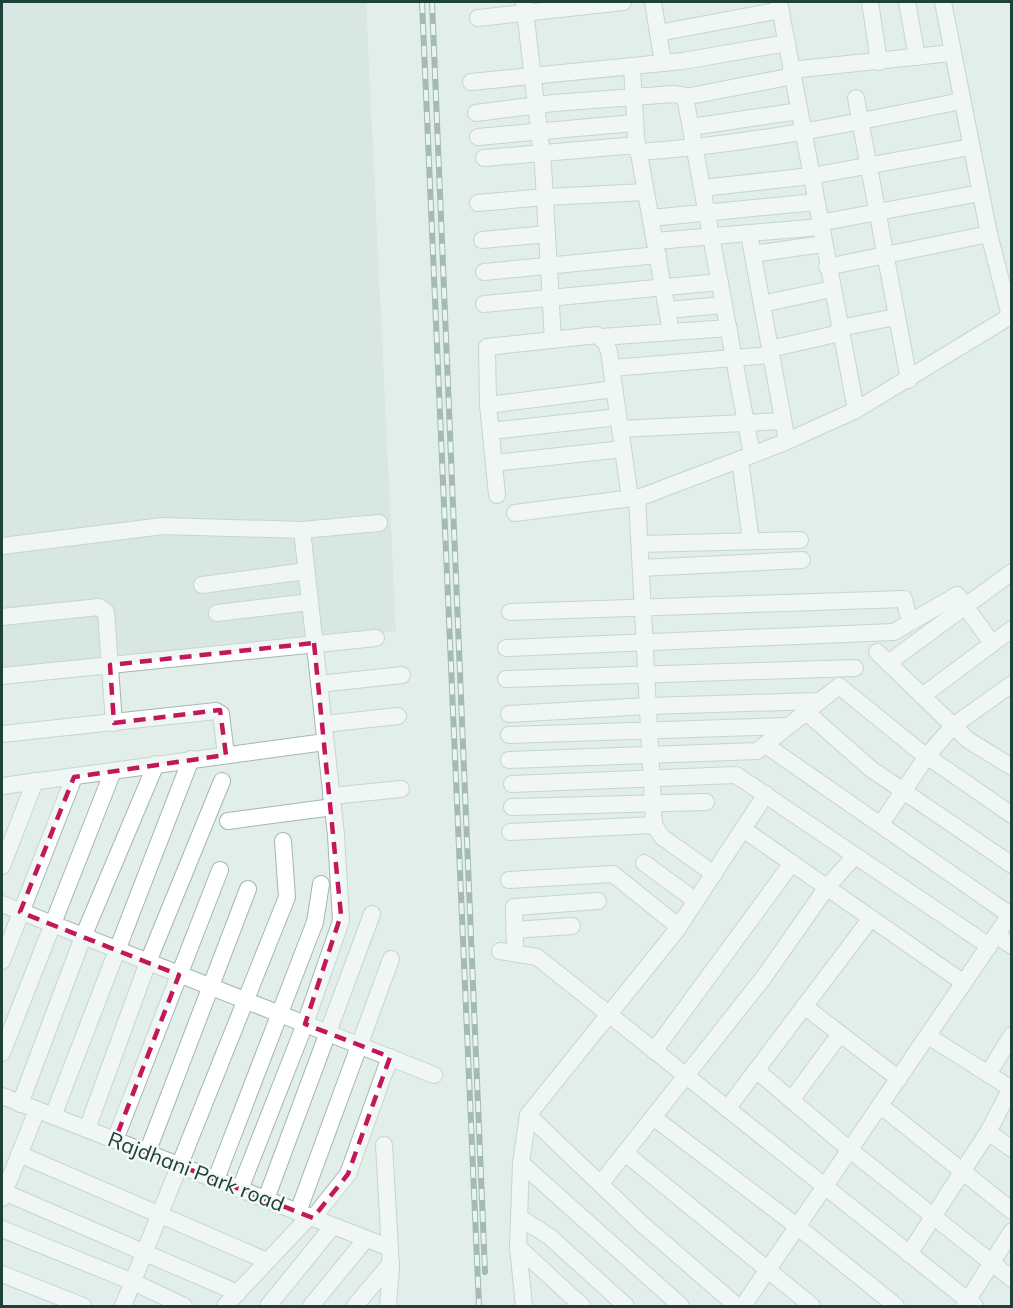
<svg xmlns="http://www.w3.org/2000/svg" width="1013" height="1308" font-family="Mulish,sans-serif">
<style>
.built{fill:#cfded9}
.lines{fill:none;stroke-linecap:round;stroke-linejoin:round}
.minor-casing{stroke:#a3b7b1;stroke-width:18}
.minor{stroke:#fff;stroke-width:16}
.rail-casing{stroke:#5a7c77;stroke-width:6}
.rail{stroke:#f3faf7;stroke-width:4;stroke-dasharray:11;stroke-linecap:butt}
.marked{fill:none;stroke:#c2185b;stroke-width:4.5;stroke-dasharray:12 8;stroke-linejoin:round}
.labels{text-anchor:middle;stroke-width:5;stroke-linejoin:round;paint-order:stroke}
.street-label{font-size:21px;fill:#1f413b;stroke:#f3faf7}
</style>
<rect width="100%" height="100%" fill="#e1eee9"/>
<path class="built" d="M2,2h364l30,629 -394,38z"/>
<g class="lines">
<defs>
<g id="minor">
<path d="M524,2l19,163 10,175"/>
<path d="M653,2l10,61"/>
<path d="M779,2l77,408"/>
<path d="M870,2l9,60"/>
<path d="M907,2l10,55"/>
<path d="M943,2l46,232 21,82"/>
<path d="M478,18l145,-16"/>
<path d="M658,33l123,-23"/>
<path d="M632,67l4,70 35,195"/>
<path d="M791,70l160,-17"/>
<path d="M471,82l212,-21 104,-18"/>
<path d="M856,98l53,282"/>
<path d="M476,113l78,-10 119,-9 13,2"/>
<path d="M691,127l108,-16"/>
<path d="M478,137l156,-14"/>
<path d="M638,152c109,-7 216,-29 323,-51"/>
<path d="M484,158l153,-13"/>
<path d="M702,188l109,-12 160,-29"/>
<path d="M478,203l67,-6 100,-5"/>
<path d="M651,218l165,-16"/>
<path d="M819,223l161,-30"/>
<path d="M749,234l38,207"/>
<path d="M482,240l65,-6"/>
<path d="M656,241l164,-14"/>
<path d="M753,254l70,-10"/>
<path d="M827,267l162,-33"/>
<path d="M484,272l174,-17"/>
<path d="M484,304l236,-22"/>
<path d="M762,304l70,-15"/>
<path d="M667,310l57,-5"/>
<path d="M839,328l57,-11"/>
<path d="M601,337l128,-9"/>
<path d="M770,349l70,-16"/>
<path d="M612,368l159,-13"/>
<path d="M488,405l126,-16"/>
<path d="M620,429l163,-8"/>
<path d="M491,431l127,-14"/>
<path d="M752,455l-67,-358 108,-21"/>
<path d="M740,460l11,81"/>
<path d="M494,463l129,-14"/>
<path d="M497,495l-9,-90 -1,-58 110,-12 9,8 3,9 21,146"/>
<path d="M637,497l17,328 8,12 52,37"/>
<path d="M515,513l126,-16 142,-54 73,-33 156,-95"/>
<path d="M640,544l160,-4"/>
<path d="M2,546l161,-20 139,4 77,-7"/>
<path d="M641,568l161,-8"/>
<path d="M202,585l104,-14"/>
<path d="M510,612l394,-13 6,23"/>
<path d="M217,613l93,-11"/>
<path d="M2,617l97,-10 7,5 8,111"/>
<path d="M506,648l388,-16 63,-37 35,48"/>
<path d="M877,652l91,88 44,27"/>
<path d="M888,663l124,-91"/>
<path d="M2,676l374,-38"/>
<path d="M506,679l349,-11"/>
<path d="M319,684l83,-9"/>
<path d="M922,696l90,-67"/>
<path d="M805,711l66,58 141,96"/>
<path d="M509,714l139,-8 170,-5"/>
<path d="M324,724l74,-8"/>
<path d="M2,734l214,-23 5,3 5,41"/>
<path d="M509,735l278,-9"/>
<path d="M767,746l243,169"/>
<path d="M509,760l248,-9 82,-65 79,64 94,65"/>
<path d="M512,784l224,-9 253,171"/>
<path d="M2,786l323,-44"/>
<path d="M331,796l70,-7"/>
<path d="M512,807l194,-5"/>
<path d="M228,821l105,-14"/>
<path d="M881,824l46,-68 26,-30 59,-42"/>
<path d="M743,829l221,154"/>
<path d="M510,832l144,-7"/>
<path d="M644,863l52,38"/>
<path d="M2,866l33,-85"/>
<path d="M509,880l104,-6 66,53"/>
<path d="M2,904l432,171"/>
<path d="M514,930l58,-4"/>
<path d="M996,935l16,11"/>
<path d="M500,951l37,6 438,349"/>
<path d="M515,953l-1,-46 84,-6"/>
<path d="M2,961l72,-184"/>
<path d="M804,1006l95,73"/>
<path d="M928,1036l84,53"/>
<path d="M654,1051l138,-188"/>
<path d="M2,1053l111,-282"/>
<path d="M756,1070l94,80 162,129"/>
<path d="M988,1074l24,-39"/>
<path d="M2,1096l388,152"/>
<path d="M792,1099l48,-65"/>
<path d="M20,1104l63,-167 73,-173"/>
<path d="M881,1106l131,105"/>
<path d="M727,1109l144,-191"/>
<path d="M528,1115l114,109 95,82"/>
<path d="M53,1116l138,-357"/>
<path d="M653,1117l145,110 98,79"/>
<path d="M87,1129l61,-167 74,-181"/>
<path d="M988,1132l24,17"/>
<path d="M115,1140l105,-270"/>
<path d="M384,1145l7,123 -3,38"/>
<path d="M147,1153l101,-264"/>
<path d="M625,1153l187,153"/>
<path d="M19,1154l248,107"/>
<path d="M521,1163l160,143"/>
<path d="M216,1179l99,-257 6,-38"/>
<path d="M601,1183l163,-206 63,-90 28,-31"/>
<path d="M240,1189l65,-165 36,-103 -5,-86 -34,-305"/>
<path d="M4,1192l234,101"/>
<path d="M2,1198l35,-88"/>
<path d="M266,1199l106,-285"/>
<path d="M298,1212l93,-253"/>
<path d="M519,1217l31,20 76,69"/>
<path d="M313,1218l35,-44 42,-117"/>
<path d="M2,1229l131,53 51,24"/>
<path d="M518,1247l64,59"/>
<path d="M909,1254l79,-122 23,-44"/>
<path d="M2,1274l81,32"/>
<path d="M123,1306l164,-409 -4,-56"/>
<path d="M225,1306l85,-90"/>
<path d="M268,1306l65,-80"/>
<path d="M311,1306l55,-67"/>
<path d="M355,1306l36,-43"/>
<path d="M524,1306l-6,-59 3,-84 7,-48 148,-184 90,-137"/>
<path d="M743,1306l269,-394"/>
<path d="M964,1306l48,-75"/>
</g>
</defs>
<use href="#minor" class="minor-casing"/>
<use href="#minor" class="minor"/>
<defs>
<g id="rail">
<path d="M422,2l57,1304"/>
<path d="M432,2l53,1270"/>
</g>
</defs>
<use href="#rail" class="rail-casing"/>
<use href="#rail" class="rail"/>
</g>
<path d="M0 0H1013V1308H0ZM314,643l27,272 -36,109 85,33 -42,117 -35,44 -198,-78 64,-165 -159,-63 54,-135 152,-22 -6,-45 -106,13 -4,-58z" fill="#e1eee9" fill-opacity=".55" fill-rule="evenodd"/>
<path class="marked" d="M314,643l27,272 -36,109 85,33 -42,117 -35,44 -198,-78 64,-165 -159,-63 54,-135 152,-22 -6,-45 -106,13 -4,-58z"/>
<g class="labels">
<g class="street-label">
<text transform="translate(196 1172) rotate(21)" y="7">Rajdhani Park road</text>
</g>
</g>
<rect width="1013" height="1308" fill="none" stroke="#1f413b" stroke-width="6"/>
</svg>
